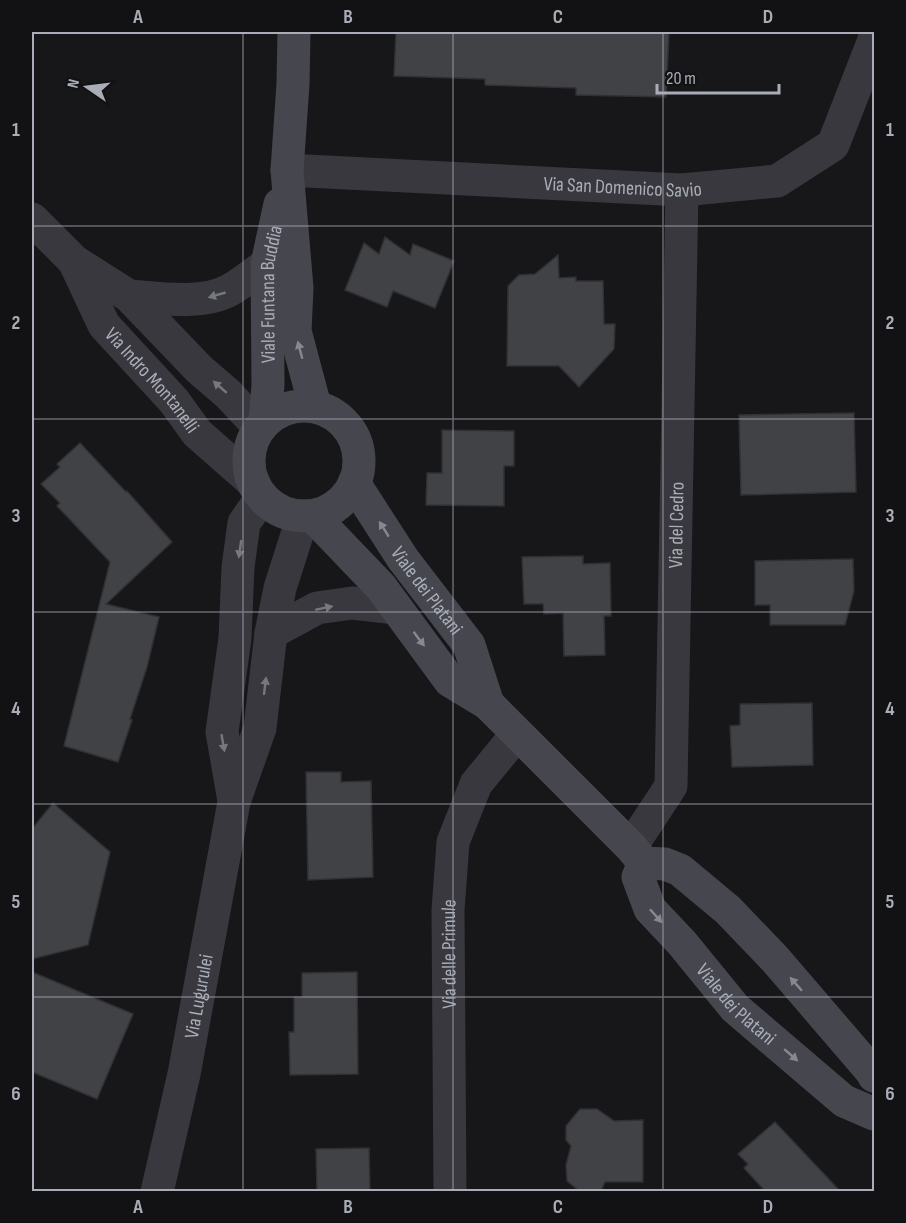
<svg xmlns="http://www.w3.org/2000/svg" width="906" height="1223" font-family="'Sofia Sans Condensed',sans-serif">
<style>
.building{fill:#414246;stroke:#313135;stroke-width:1.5}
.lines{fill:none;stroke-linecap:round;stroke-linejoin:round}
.minor{stroke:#38383e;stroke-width:33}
.secondary{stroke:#46474e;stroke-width:33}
.oneway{fill:#767881}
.oneway2{fill:#868993}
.grid{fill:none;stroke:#a9adb8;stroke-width:1.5;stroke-opacity:0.55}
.labels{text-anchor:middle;stroke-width:6;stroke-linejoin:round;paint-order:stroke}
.street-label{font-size:20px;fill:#a9adb8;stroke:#121214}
.neatline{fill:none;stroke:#a9adb8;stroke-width:2}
.grid-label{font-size:20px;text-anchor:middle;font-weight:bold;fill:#a9adb8}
</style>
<rect width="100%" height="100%" fill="#171719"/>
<g class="building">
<path d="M396,32h273l-3,65 -90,-2v-7l-91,-3v-6l-91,-3z"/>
<path d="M385,237l25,18 3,-11 41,17 -19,47 -42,-17 -6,16 -42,-17 19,-47 15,11z"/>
<path d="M558,255l1,23 17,-1v4h27l1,43h11l-1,25 -35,38 -20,-21h-52l1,-80 11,-11 16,-1z"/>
<path d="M854,413l2,79 -115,3 -2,-80z"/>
<path d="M442,430l72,1v35h-10v40l-78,-1 1,-32h15z"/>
<path d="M80,443l46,49 1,-1 45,51 -66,62 53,13 -12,50 -17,52 2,1 -14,42 -54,-16 46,-184 -53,-56 3,-3 -19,-19 19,-17 -3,-3z"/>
<path d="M583,556v8l27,-1 1,53h-7l1,39 -41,1 -1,-43 -19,1 -1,-10h-19l-2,-47z"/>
<path d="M853,559l1,32 -9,34h-75v-20h-15v-44z"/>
<path d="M812,703l1,62 -81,2 -2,-41 10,-1v-21z"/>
<path d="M306,772h35v10l30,-1 2,96 -65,3z"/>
<path d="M53,803l57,49 -22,93 -56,14v-130z"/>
<path d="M32,972l101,42 -36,85 -65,-27z"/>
<path d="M357,972l1,102 -68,1 -1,-43h5v-35h8v-24z"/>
<path d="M580,1109h17l17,12 29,-1v62h-38l-4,9h-22l-12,-10 -1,-16 5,-19 -5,-6v-14z"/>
<path d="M775,1122l65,69h-75l-21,-23 4,-4 -10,-10z"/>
<path d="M369,1148l1,43h-53l-1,-42z"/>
</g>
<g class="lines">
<g class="minor">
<path id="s1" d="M287,170l395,20 95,-9 56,-36 41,-105"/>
<path d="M32,219l42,42 55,35 70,73 29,25 32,34"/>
<path id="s2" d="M74,261l30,64 70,76 23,32 57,50"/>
<path d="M129,296c29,2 72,9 99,-5 13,-7 26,-18 39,-27"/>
<path d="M271,633l46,-25 35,-5 44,5"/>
<path d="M234,801l-12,-69 13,-94 3,-71 6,-44 18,-26"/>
<path id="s3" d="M631,847l40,-61 11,-596"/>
<path id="s4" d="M157,1192l27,-118 50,-272 26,-74 11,-95 9,-45 23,-72"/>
<path id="s5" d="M450,1192l-2,-282 5,-68 23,-58 41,-50"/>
</g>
<g class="secondary">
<path d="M294,32l-1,52 -6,86 10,118 -2,43 20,75"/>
<circle cx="304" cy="461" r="55"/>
<path id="s6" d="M265,422l3,-37 -1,-121 13,-60"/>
<path id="s7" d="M354,483l49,76 66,86 19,59"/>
<path d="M313,516l68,71 69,94 38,23 143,143 13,16 21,1 15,6 48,40 47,49 97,113 2,4"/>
<path id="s8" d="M644,863l-6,14 12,32 32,34 53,65 109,93 30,13"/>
</g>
</g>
<defs><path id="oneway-solid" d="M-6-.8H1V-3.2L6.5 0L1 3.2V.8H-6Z" transform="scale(1.5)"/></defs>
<g class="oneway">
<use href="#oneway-solid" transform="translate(217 295) rotate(164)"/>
<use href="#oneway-solid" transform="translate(220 387) rotate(-139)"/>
<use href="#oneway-solid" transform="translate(240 549) rotate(98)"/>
<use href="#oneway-solid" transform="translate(324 608) rotate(-12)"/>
<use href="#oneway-solid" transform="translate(265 686) rotate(-83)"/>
<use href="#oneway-solid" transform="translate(223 743) rotate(80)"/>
</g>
<g class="oneway2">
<use href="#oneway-solid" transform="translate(300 350) rotate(-105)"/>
<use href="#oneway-solid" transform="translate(384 529) rotate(-122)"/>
<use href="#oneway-solid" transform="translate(419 639) rotate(53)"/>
<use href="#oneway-solid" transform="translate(656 916) rotate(48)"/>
<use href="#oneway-solid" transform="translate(796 984) rotate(-131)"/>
<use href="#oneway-solid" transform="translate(791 1055) rotate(41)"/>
</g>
<path class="grid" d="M243,32v1160M453,32v1160M663,32v1160M32,226h842M32,419h842M32,612h842M32,804h842M32,997h842"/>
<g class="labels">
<g class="street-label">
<text dy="7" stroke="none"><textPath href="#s1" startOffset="336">Via San Domenico Savio</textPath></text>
<text dy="7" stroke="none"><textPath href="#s6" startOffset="128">Viale Funtana Buddia</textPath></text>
<text dy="7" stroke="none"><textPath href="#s2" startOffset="144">Via Indro Montanelli</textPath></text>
<text dy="7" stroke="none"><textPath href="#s3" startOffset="334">Via del Cedro</textPath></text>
<text dy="7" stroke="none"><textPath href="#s7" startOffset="130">Viale dei Platani</textPath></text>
<text dy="7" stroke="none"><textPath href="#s5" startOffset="238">Via delle Primule</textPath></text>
<text dy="7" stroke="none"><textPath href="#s4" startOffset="200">Via Lugurulei</textPath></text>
<text dy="7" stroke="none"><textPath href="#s8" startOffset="178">Viale dei Platani</textPath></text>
</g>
</g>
<rect width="906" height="1223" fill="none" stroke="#121214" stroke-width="66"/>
<g transform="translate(87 87) rotate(284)" stroke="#121214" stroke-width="4.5" paint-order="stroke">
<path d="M0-4.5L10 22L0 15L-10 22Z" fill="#a9adb8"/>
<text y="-9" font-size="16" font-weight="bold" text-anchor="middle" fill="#a9adb8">N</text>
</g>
<path d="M657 84v9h122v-9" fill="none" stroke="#a9adb8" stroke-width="3"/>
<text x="666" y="84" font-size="18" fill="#a9adb8" stroke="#121214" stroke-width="4.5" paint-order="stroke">20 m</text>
<rect x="33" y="33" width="840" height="1157" class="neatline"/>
<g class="grid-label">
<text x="138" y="23">A</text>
<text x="348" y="23">B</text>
<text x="558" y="23">C</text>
<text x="768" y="23">D</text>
<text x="16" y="136">1</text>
<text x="890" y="136">1</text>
<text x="16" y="329">2</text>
<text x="890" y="329">2</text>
<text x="16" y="522">3</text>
<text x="890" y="522">3</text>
<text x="16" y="715">4</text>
<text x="890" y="715">4</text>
<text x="16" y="908">5</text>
<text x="890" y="908">5</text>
<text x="16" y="1100">6</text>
<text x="890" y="1100">6</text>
<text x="138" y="1213">A</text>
<text x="348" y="1213">B</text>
<text x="558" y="1213">C</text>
<text x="768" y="1213">D</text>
</g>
</svg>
